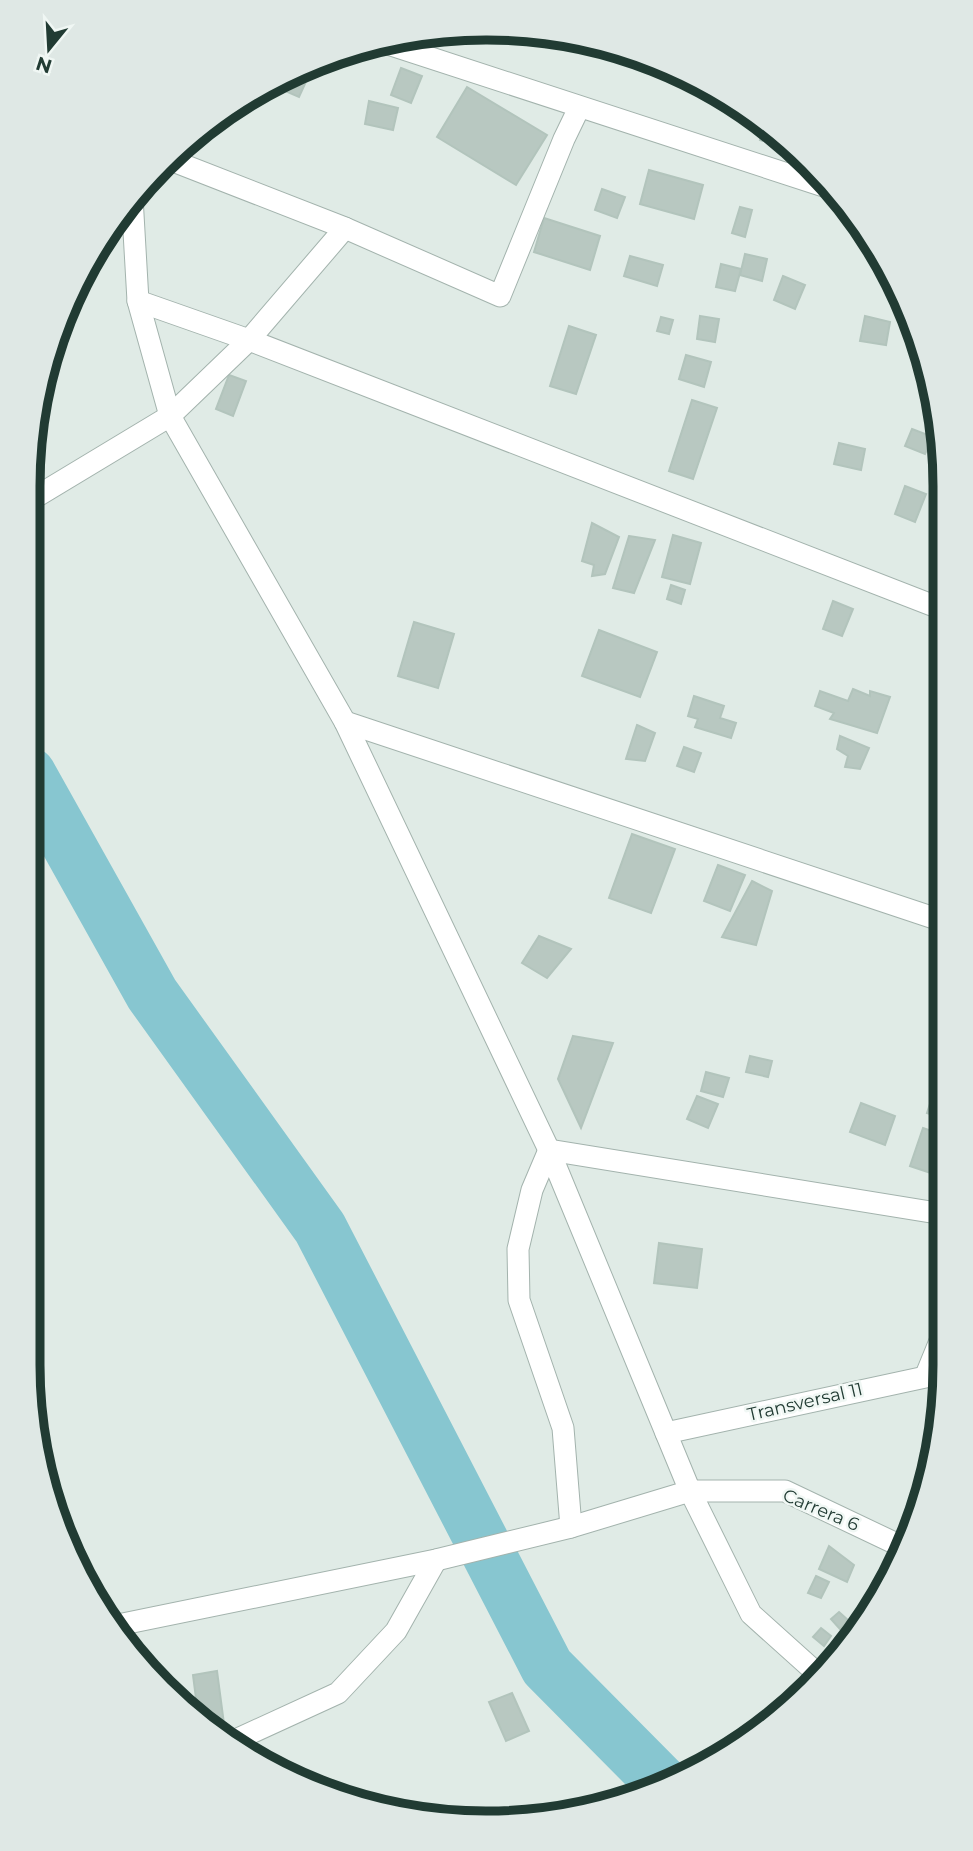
<svg xmlns="http://www.w3.org/2000/svg" width="973" height="1851" font-family="Montserrat,sans-serif">
<style>
.lines{fill:none;stroke-linecap:round;stroke-linejoin:round}
.river{stroke:#87c6d0;stroke-width:54}
.building{fill:#b8c8c1;stroke:#b2c4bc;stroke-width:2}
.minor-casing{stroke:#a3b3ad;stroke-width:23}
.minor{stroke:#fff;stroke-width:21}
.labels{text-anchor:middle;stroke-width:5;stroke-linejoin:round;paint-order:stroke}
.street-label{font-size:18px;fill:#213b33;stroke:#f0f7f4}
.rim{fill:none;stroke:#213b33;stroke-width:9}
</style>
<rect width="100%" height="100%" fill="#e0ebe6"/>
<g class="lines">
<path class="river" d="M29,774l123,220 168,234 227,439 115,116"/>
</g>
<g class="building">
<path d="M314,64l-15,33 -30,-13z"/>
<path d="M401,68l21,8 -11,27 -20,-8z"/>
<path d="M467,87l80,48 -31,50 -79,-48z"/>
<path d="M369,101l29,7 -5,22 -28,-6z"/>
<path d="M764,125l25,17 9,9 -38,-11z"/>
<path d="M649,170l54,15 -9,34 -54,-15z"/>
<path d="M602,189l23,8 -8,21 -22,-8z"/>
<path d="M740,207l12,3 -7,27 -13,-4z"/>
<path d="M544,218l56,18 -10,34 -56,-18z"/>
<path d="M745,254l22,5 -5,22 -22,-6z"/>
<path d="M630,256l33,9 -6,21 -33,-10z"/>
<path d="M721,264l20,5 -6,22 -19,-4z"/>
<path d="M783,276l22,9 -10,24 -21,-9z"/>
<path d="M700,316l19,3 -4,23 -18,-3z"/>
<path d="M865,316l25,6 -4,23 -26,-4z"/>
<path d="M661,317l12,3 -4,14 -12,-3z"/>
<path d="M569,326l27,9 -20,59 -26,-8z"/>
<path d="M686,355l25,7 -7,25 -25,-8z"/>
<path d="M229,375l17,6 -13,35 -17,-7z"/>
<path d="M692,400l25,8 -24,71 -24,-8z"/>
<path d="M912,429l21,8 -8,17 -20,-8z"/>
<path d="M839,443l26,6 -4,21 -27,-6z"/>
<path d="M905,486l21,8 -11,28 -20,-8z"/>
<path d="M592,523l27,14 -14,37 -13,2 2,-11 -12,-4z"/>
<path d="M673,535l28,8 -11,41 -28,-7z"/>
<path d="M629,536l26,4 -21,53 -21,-5z"/>
<path d="M671,585l14,5 -4,14 -14,-5z"/>
<path d="M833,601l20,8 -11,27 -19,-7z"/>
<path d="M414,622l40,12 -16,54 -40,-12z"/>
<path d="M599,630l58,22 -17,45 -58,-21z"/>
<path d="M853,689l17,7v-5l20,6 -13,36 -47,-14 4,-6 -19,-7 5,-15 28,10z"/>
<path d="M694,696l30,10 -4,12 16,5 -5,15 -36,-11 3,-8 -10,-3z"/>
<path d="M637,725l18,8 -10,28 -19,-2z"/>
<path d="M840,736l29,12 -9,21 -15,-2 3,-11 -11,-7z"/>
<path d="M684,747l17,6 -7,19 -17,-6z"/>
<path d="M942,769v17l-6,-4z"/>
<path d="M632,834l43,15 -24,64 -42,-15z"/>
<path d="M718,865l27,10 -15,36 -26,-10z"/>
<path d="M752,881l20,10 -16,54 -34,-8z"/>
<path d="M539,936l32,13 -24,29 -25,-15z"/>
<path d="M573,1036l40,7 -32,85 -23,-49z"/>
<path d="M750,1056l22,5 -4,16 -22,-5z"/>
<path d="M706,1072l23,6 -6,19 -22,-6z"/>
<path d="M939,1076l4,2v40l-16,-5z"/>
<path d="M697,1096l21,8 -10,24 -21,-9z"/>
<path d="M861,1103l34,13 -10,29 -35,-13z"/>
<path d="M923,1128l20,7v42l-33,-11z"/>
<path d="M659,1243l43,6 -5,39 -43,-5z"/>
<path d="M829,1546l25,19 -7,17 -28,-13z"/>
<path d="M816,1576l13,6 -8,16 -13,-5z"/>
<path d="M839,1612l10,9 -9,8 -9,-10z"/>
<path d="M821,1628l10,8 -7,10 -11,-9z"/>
<path d="M217,1671l7,53 -13,2 -13,-12 -5,-39z"/>
<path d="M512,1693l17,38 -23,10 -17,-39z"/>
</g>
<g class="lines">
<defs>
<g id="minor">
<path d="M382,42l451,147"/>
<path d="M168,159l177,69 155,68 64,-157 15,-31"/>
<path d="M132,197l6,104 32,115 175,306 204,428 141,341 61,123 69,62"/>
<path d="M138,301l111,39 693,269"/>
<path d="M29,501l141,-85 79,-76 96,-112"/>
<path d="M345,722l598,199"/>
<path d="M926,1375l18,-44"/>
<path d="M666,1433l278,-60"/>
<path d="M571,1527l-8,-99 -44,-128 -1,-51 14,-59 17,-40 394,64"/>
<path d="M113,1626l323,-66 135,-33 119,-36h95l120,57"/>
<path d="M229,1743l109,-50 58,-62 40,-71"/>
</g>
</defs>
<use href="#minor" class="minor-casing"/>
<use href="#minor" class="minor"/>
</g>
<g class="labels">
<g class="street-label">
<text transform="translate(805 1402) rotate(-13)" y="6">Transversal 11</text>
<text transform="translate(821 1510) rotate(23)" y="6">Carrera 6</text>
</g>
</g>
<path d="M0 0H973V1851H0ZM486 40H487A446 446 0 0 1 933 486V1365A446 446 0 0 1 487 1811H486A446 446 0 0 1 40 1365V486A446 446 0 0 1 486 40Z" fill="#dfe8e5" fill-rule="evenodd"/>
<path class="rim" d="M486 40H487A446 446 0 0 1 933 486V1365A446 446 0 0 1 487 1811H486A446 446 0 0 1 40 1365V486A446 446 0 0 1 486 40Z"/>
<g transform="translate(49 49) rotate(198)" stroke="#f0f7f4" stroke-width="5" paint-order="stroke">
<path d="M0-5L12 26L0 18L-12 26Z" fill="#213b33"/>
<text y="-10" font-size="19" font-weight="bold" text-anchor="middle" fill="#213b33">N</text>
</g>
</svg>
